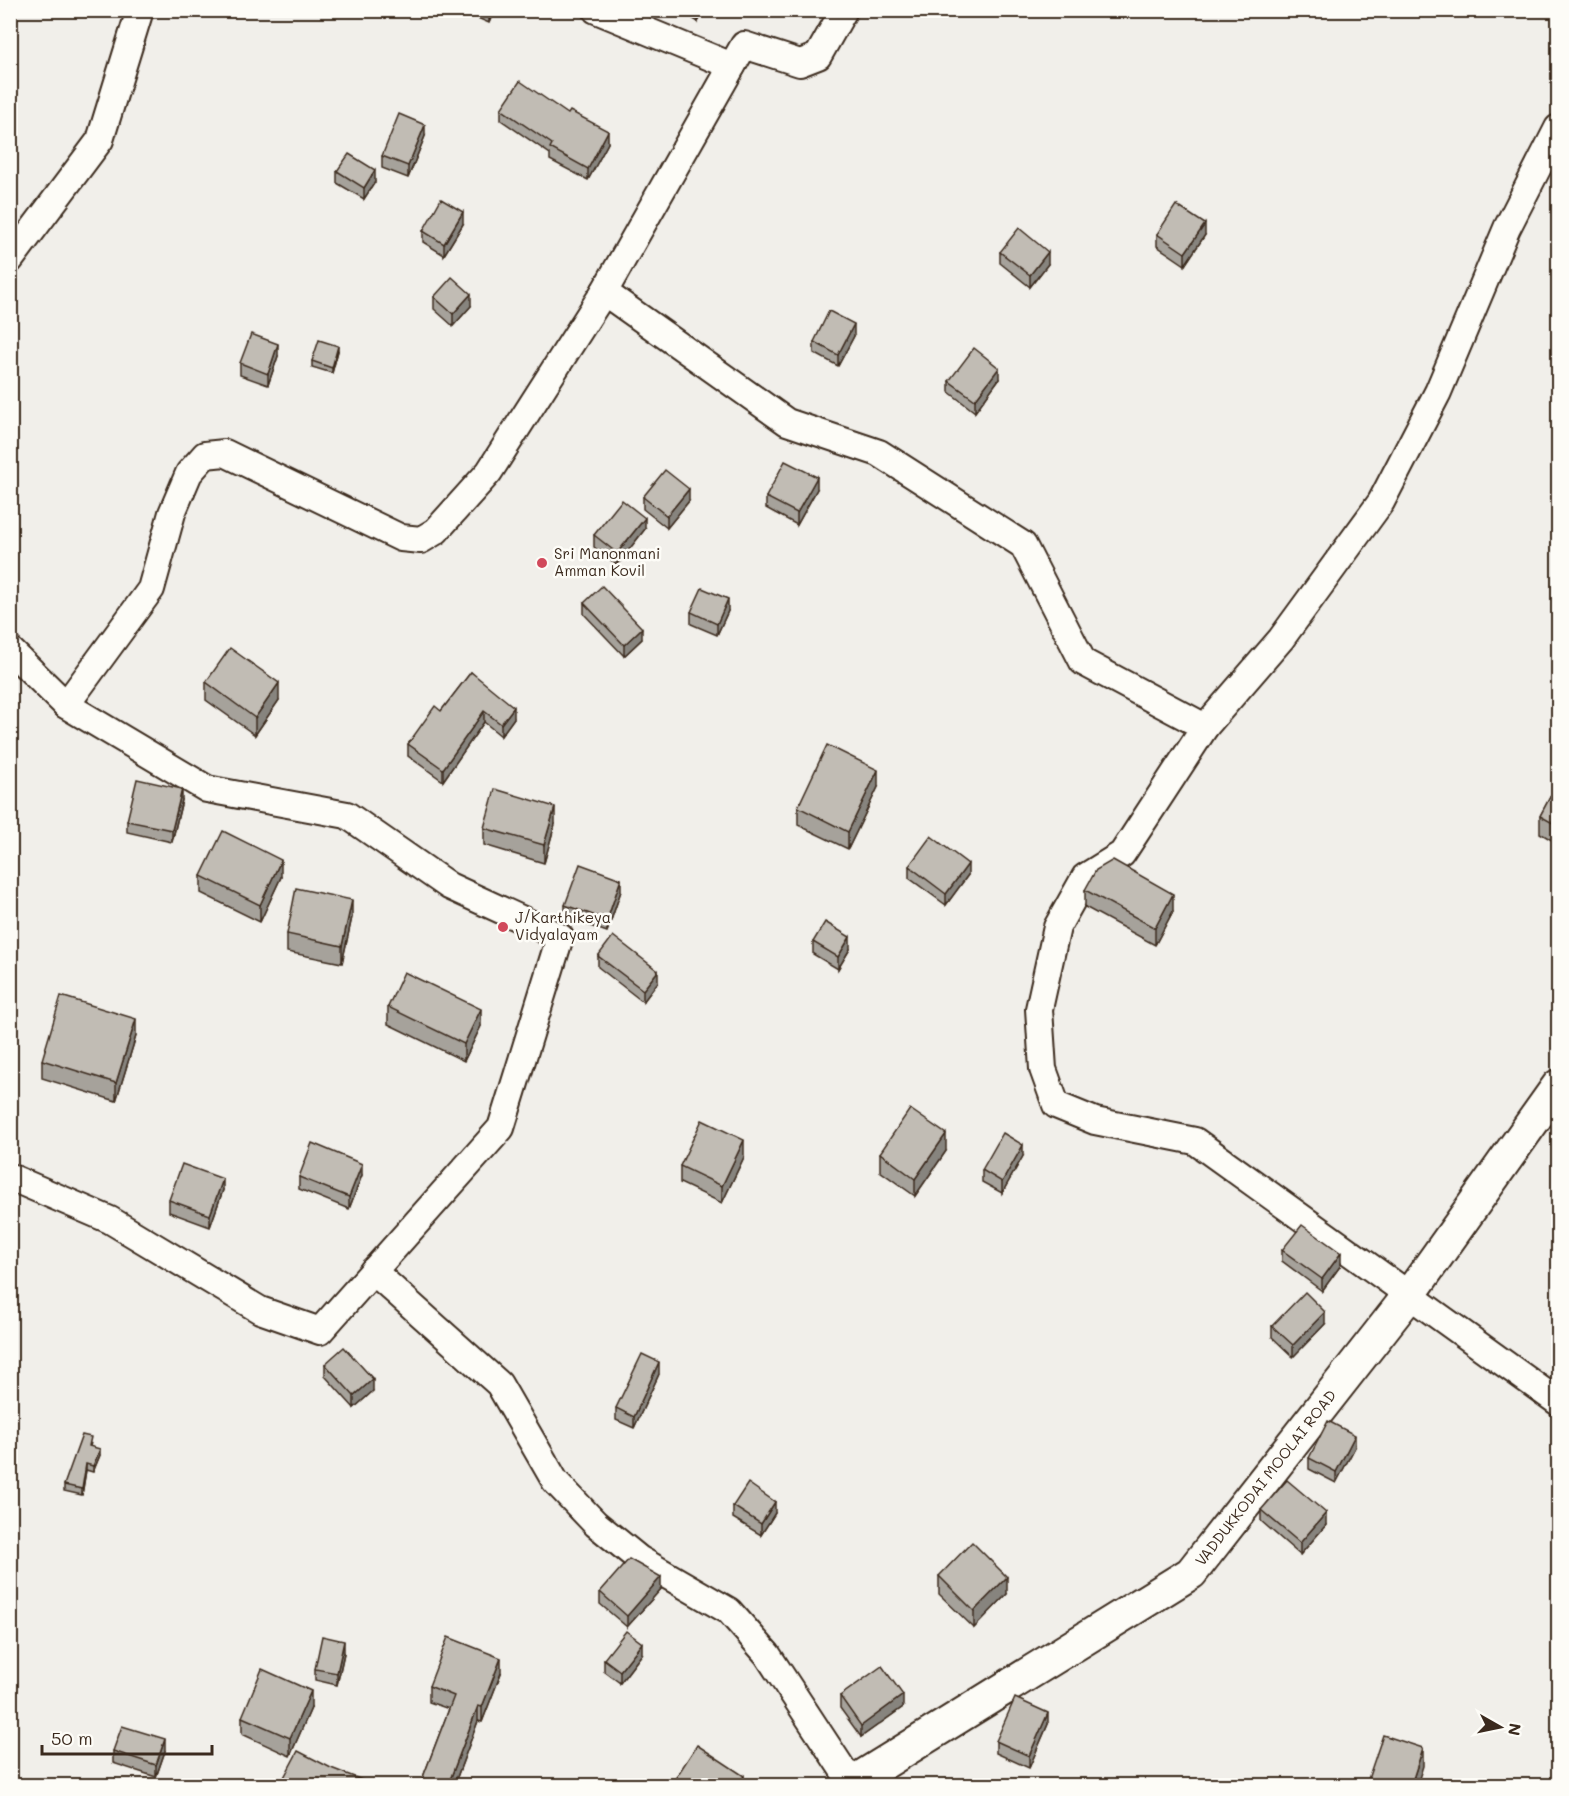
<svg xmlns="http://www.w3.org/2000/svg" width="1569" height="1796" font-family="Mali,sans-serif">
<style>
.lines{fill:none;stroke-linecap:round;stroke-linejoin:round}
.minor-casing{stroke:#3b2a1e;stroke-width:30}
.tertiary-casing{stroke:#3b2a1e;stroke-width:36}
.minor{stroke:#fdfcf7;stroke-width:26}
.tertiary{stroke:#fdfcf7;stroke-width:32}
.wall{fill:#a6a29b;stroke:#3b2a1e;stroke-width:1.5}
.shaded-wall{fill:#87847e;stroke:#3b2a1e;stroke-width:1.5}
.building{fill:#c1bcb4;stroke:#3b2a1e;stroke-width:1.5}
.poi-dot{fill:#d1495b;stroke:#fdfcf7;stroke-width:2}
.labels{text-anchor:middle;stroke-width:5;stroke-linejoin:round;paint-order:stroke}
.poi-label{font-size:15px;fill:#3b2a1e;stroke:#fdfcf7;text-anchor:start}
.street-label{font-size:15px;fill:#3b2a1e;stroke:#fdfcf7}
</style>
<rect width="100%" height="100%" fill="#f1efea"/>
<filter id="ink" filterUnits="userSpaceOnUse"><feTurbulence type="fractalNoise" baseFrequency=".0167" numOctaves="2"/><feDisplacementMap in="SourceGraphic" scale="12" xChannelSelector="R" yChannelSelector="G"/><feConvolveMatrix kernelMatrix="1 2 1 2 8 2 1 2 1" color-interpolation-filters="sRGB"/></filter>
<g filter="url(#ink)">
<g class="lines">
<defs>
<g id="minor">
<path d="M596,10l136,56"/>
<path d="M1558,128l-51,100 -69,164 -57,110 -100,137 -76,88 -83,127 -37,23 -28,50 -18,82 4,60 13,36 39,16 100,20 363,261"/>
<path d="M10,260l90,-120 40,-130"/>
<path d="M604,292l183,130 92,31 144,92 60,117 122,65"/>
<path d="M10,650l56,55 141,84 140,26 102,71 111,51 -59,191 -181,203 -60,-21 -150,-90 -100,-43"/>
<path d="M66,705l85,-116 21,-76 17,-40 16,-18 20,-2 176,85 20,2 15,-9 53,-59 115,-180 140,-247 56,18 18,-7 26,-46"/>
<path d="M373,1271l126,113 56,97 41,43 43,35 90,52 38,43 84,128 4,4"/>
</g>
<path id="tertiary" d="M847,1786l344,-213 219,-279 148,-208"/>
</defs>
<use href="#minor" class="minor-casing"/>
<use href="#tertiary" class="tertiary-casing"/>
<use href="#minor" class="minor"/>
<use href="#tertiary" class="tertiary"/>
</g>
<g class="wall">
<path d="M459,10h35l-5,13z"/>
<path d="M679,10h26l-7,12z"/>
<path d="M501,109l107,34 -20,37 -38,-20v-6l-49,-34z"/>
<path d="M425,136l-17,42 -26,-10v-12z"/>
<path d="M337,171l38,11 -11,17 -27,-16z"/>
<path d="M463,224l-19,31 -21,-13v-11z"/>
<path d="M1157,234l48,1 -20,30 -28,-19z"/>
<path d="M1000,252l48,12 -18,23 -30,-24z"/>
<path d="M434,297l37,9 -18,20 -19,-17z"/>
<path d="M854,336l-16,30 -24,-13v-11z"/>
<path d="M338,351l-6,22 -20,-6v-6z"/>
<path d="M278,356l-10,29 -28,-10v-12z"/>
<path d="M999,379l-24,33 -26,-20v-11z"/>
<path d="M817,489l-20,36 -31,-17v-11z"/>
<path d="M643,497l46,4 -22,27 -24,-19z"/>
<path d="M645,529l-28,36 -23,-18v-12z"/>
<path d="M584,603l58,36 -18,17 -40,-42z"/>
<path d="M728,611l-11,24 -26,-11v-12z"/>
<path d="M471,672l43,46 -13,18 -17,-14 -41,59 -35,-25v-12l33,-33z"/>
<path d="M206,682l73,18 -24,35 -49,-35z"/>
<path d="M1558,782v62l-18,-11v-17z"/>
<path d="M878,787l-30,62 -50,-24v-18z"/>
<path d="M182,800l-10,42 -45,-10v-11z"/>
<path d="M555,824l-11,39 -60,-18v-17z"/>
<path d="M909,866l59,9 -22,30 -37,-27z"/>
<path d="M201,876l80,1 -21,45 -59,-29z"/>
<path d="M1085,890l88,21 -18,34 -70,-38z"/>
<path d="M621,891l-14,41 -42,-15v-12z"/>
<path d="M352,917l-10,46 -55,-11v-18z"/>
<path d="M813,942l37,7 -12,20 -25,-15z"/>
<path d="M598,956l60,26 -15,20 -45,-35z"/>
<path d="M388,1007l93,19 -17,35 -76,-37z"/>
<path d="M136,1036l-20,65 -74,-23v-18z"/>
<path d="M946,1151l-31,45 -35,-25v-18z"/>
<path d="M1023,1156l-21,37 -20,-11v-12z"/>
<path d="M744,1157l-22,46 -42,-20v-17z"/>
<path d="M362,1175l-13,34 -50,-20v-12z"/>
<path d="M223,1190l-13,37 -41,-15v-12z"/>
<path d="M1282,1250l59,15 -19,26 -40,-30z"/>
<path d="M1325,1324l-32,33 -21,-20v-11z"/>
<path d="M325,1364l48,27 -19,17 -29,-32z"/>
<path d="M659,1374l-25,54 -18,-8v-12z"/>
<path d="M91,1443l-1,3 10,9 -7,17 -7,-2 -4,25 -18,-4v-6z"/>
<path d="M1355,1447l-19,36 -27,-14v-11z"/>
<path d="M733,1506l42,7 -14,22 -28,-17z"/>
<path d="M1261,1510l65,15 -26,30 -39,-34z"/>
<path d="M939,1576l68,18 -33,34 -35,-34z"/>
<path d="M661,1589l-34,38 -27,-23v-12z"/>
<path d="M344,1653l-7,32 -22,-5v-11z"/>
<path d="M642,1654l-22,29 -16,-12v-12z"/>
<path d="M501,1673l-19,49 -4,-1 -24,64h-34l29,-76 -20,-7v-16z"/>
<path d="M840,1696l63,11 -42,30 -21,-29z"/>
<path d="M311,1708l-21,48 -48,-22v-17z"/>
<path d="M1048,1724l-19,44 -33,-15v-12z"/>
<path d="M113,1751h52l-9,26 -43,-14z"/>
</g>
<g class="shaded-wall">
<path d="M490,10h4l-5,13v-12z"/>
<path d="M698,10h7l-7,12z"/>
<path d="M425,125v11l-17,42v-12z"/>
<path d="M608,131v12l-20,37v-11z"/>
<path d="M375,170v12l-11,17v-11z"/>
<path d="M463,212v12l-19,31v-11z"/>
<path d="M1205,224v11l-20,30v-12z"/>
<path d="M1048,252v12l-18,23v-12z"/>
<path d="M471,294v12l-18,20v-12z"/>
<path d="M854,324v12l-16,30v-11z"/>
<path d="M278,344v12l-10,29v-11z"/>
<path d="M338,346v5l-6,22v-5z"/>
<path d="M999,368v11l-24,33v-12z"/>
<path d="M817,477v12l-20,36v-12z"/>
<path d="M689,489v12l-22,27v-12z"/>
<path d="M645,518v11l-28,36v-12z"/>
<path d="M728,599v12l-11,24v-11z"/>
<path d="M642,628v11l-18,17v-11z"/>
<path d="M279,683v17l-24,35v-17z"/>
<path d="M514,707v11l-13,18v-12z"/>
<path d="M484,711v11l-41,59v-12z"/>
<path d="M878,770v17l-30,62v-17z"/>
<path d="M182,789v11l-10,42v-12z"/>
<path d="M555,807v17l-11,39v-18z"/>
<path d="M281,860v17l-21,45v-17z"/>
<path d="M968,864v11l-22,30v-11z"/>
<path d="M621,879v12l-14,41v-12z"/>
<path d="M1173,894v17l-18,34v-17z"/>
<path d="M352,900v17l-10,46v-17z"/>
<path d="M850,937v12l-12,20v-12z"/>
<path d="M658,971v11l-15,20v-12z"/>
<path d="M481,1009v17l-17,35v-17z"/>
<path d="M136,1019v17l-20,65v-18z"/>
<path d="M946,1134v17l-31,45v-17z"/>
<path d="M744,1140v17l-22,46v-17z"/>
<path d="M1023,1145v11l-21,37v-11z"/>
<path d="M362,1164v11l-13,34v-12z"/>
<path d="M223,1179v11l-13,37v-12z"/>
<path d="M1341,1253v12l-19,26v-12z"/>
<path d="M1325,1312v12l-32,33v-12z"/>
<path d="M659,1362v12l-25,54v-11z"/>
<path d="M373,1379v12l-19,17v-12z"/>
<path d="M1355,1435v12l-19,36v-11z"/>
<path d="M100,1449v6l-7,17v-6z"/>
<path d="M86,1464v6l-4,25v-6z"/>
<path d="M775,1502v11l-14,22v-11z"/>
<path d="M1326,1513v12l-26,30v-12z"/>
<path d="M661,1577v12l-34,38v-11z"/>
<path d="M1007,1577v17l-33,34v-17z"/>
<path d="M344,1641v12l-7,32v-12z"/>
<path d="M642,1643v11l-22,29v-12z"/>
<path d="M501,1658v15l-19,49v-15z"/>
<path d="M311,1691v17l-21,48v-18z"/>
<path d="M903,1695v12l-42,30v-11z"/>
<path d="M478,1706v15l-24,64h-6z"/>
<path d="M1048,1713v11l-19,44v-12z"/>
<path d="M165,1739v12l-9,26v-12z"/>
<path d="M1423,1748v18l-6,19h-6z"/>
<path d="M744,1776v9h-6z"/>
</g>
<g class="building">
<path d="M520,81l48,33 2,-3 38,20 -20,38 -38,-21 2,-4 -51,-35z"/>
<path d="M399,114l26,11 -17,41 -26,-10z"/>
<path d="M349,154l26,16 -11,18 -27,-17z"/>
<path d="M441,199l22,13 -19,32 -21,-13z"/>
<path d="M1176,205l29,19 -20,29 -28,-19z"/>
<path d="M1019,228l29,24 -18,23 -30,-23z"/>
<path d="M452,277l19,17 -18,20 -19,-17z"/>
<path d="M829,311l25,13 -16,31 -24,-13z"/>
<path d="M251,334l27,10 -10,30 -28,-11z"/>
<path d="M319,340l19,6 -6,22 -20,-7z"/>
<path d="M974,348l25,20 -24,32 -26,-19z"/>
<path d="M785,461l32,16 -20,36 -31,-16z"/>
<path d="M665,470l24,19 -22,27 -24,-19z"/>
<path d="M622,500l23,18 -28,35 -23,-18z"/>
<path d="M602,586l40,42 -18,17 -40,-42z"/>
<path d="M702,588l26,11 -11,25 -26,-12z"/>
<path d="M230,648l49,35 -24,35 -49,-36z"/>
<path d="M471,672l43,35 -13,17 -17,-13 -41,58 -35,-25 27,-38 6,5z"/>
<path d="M827,745l51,25 -30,62 -50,-25z"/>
<path d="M137,779l45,10 -10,41 -45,-9z"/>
<path d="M1558,782v44l-18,-10z"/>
<path d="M495,789l60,18 -11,38 -60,-17z"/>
<path d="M223,831l58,29 -21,45 -59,-29z"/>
<path d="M931,836l37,28 -22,30 -37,-28z"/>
<path d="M1113,860l60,34 -18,34 -70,-38 11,-20z"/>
<path d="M580,864l41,15 -14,41 -42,-15z"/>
<path d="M296,888l56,12 -10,46 -55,-12z"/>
<path d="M825,922l25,15 -12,20 -25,-15z"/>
<path d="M613,936l45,35 -15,19 -45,-34z"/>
<path d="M404,972l77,37 -17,35 -76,-37z"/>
<path d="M61,996l75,23 -20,64 -74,-23z"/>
<path d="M910,1109l36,25 -31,45 -35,-26z"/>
<path d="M702,1120l42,20 -22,46 -42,-20z"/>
<path d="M1003,1133l20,12 -21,37 -20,-12z"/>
<path d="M312,1143l50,21 -13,33 -50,-20z"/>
<path d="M182,1164l41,15 -13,36 -41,-15z"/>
<path d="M1302,1225l39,28 -19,26 -40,-29z"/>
<path d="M1305,1292l20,20 -32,33 -21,-19z"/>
<path d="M344,1347l29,32 -19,17 -29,-32z"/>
<path d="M642,1354l17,8 -25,55 -18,-9z"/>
<path d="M1328,1421l27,14 -19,37 -27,-14z"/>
<path d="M82,1435l9,2 -2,9 11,3 -7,17 -7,-2 -4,25 -18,-4z"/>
<path d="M1287,1480l39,33 -26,30 -39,-33z"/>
<path d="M748,1483l27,19 -14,22 -28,-18z"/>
<path d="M972,1542l35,35 -33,34 -35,-35z"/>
<path d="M629,1559l32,18 -34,39 -27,-24z"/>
<path d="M626,1631l16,12 -22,28 -16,-12z"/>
<path d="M322,1636l22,5 -7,32 -22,-4z"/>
<path d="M448,1637l53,21 -19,49 -4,-1 -30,79h-28l34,-89 -25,-10z"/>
<path d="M882,1666l21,29 -42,31 -21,-30z"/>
<path d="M262,1669l49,22 -21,47 -48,-21z"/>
<path d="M1015,1698l33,15 -19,43 -33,-15z"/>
<path d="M122,1726l43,13 -9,26 -43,-14z"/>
<path d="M1383,1735l40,13 -12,37h-45z"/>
<path d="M697,1745l47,31 -6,9h-67z"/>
<path d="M298,1751l33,17 44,17h-95z"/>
</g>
</g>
<g class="poi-dot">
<circle cx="542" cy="563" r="6"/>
<circle cx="503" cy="927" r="6"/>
</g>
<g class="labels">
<g class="poi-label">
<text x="554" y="559">Sri Manonmani<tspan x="554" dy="17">Amman Kovil</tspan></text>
<text x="515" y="923">J/Karthikeya<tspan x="515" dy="17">Vidyalayam</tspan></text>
</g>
<g class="street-label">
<text transform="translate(1266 1478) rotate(-52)" y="5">VADDUKKODAI MOOLAI ROAD</text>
</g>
</g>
<rect width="1569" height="1796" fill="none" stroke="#fdfcf7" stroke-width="36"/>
<rect x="18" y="18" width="1533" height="1760" fill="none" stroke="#3b2a1e" stroke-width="2" filter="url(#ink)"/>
<g transform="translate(1500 1727) rotate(99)" stroke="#fdfcf7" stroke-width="4.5" paint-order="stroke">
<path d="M0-4.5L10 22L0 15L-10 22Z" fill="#3b2a1e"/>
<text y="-9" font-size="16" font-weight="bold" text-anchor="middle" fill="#3b2a1e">N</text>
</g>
<path d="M42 1745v9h170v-9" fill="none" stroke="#3b2a1e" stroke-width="3"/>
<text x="51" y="1745" font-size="18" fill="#3b2a1e" stroke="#fdfcf7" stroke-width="4.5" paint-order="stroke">50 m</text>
</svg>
